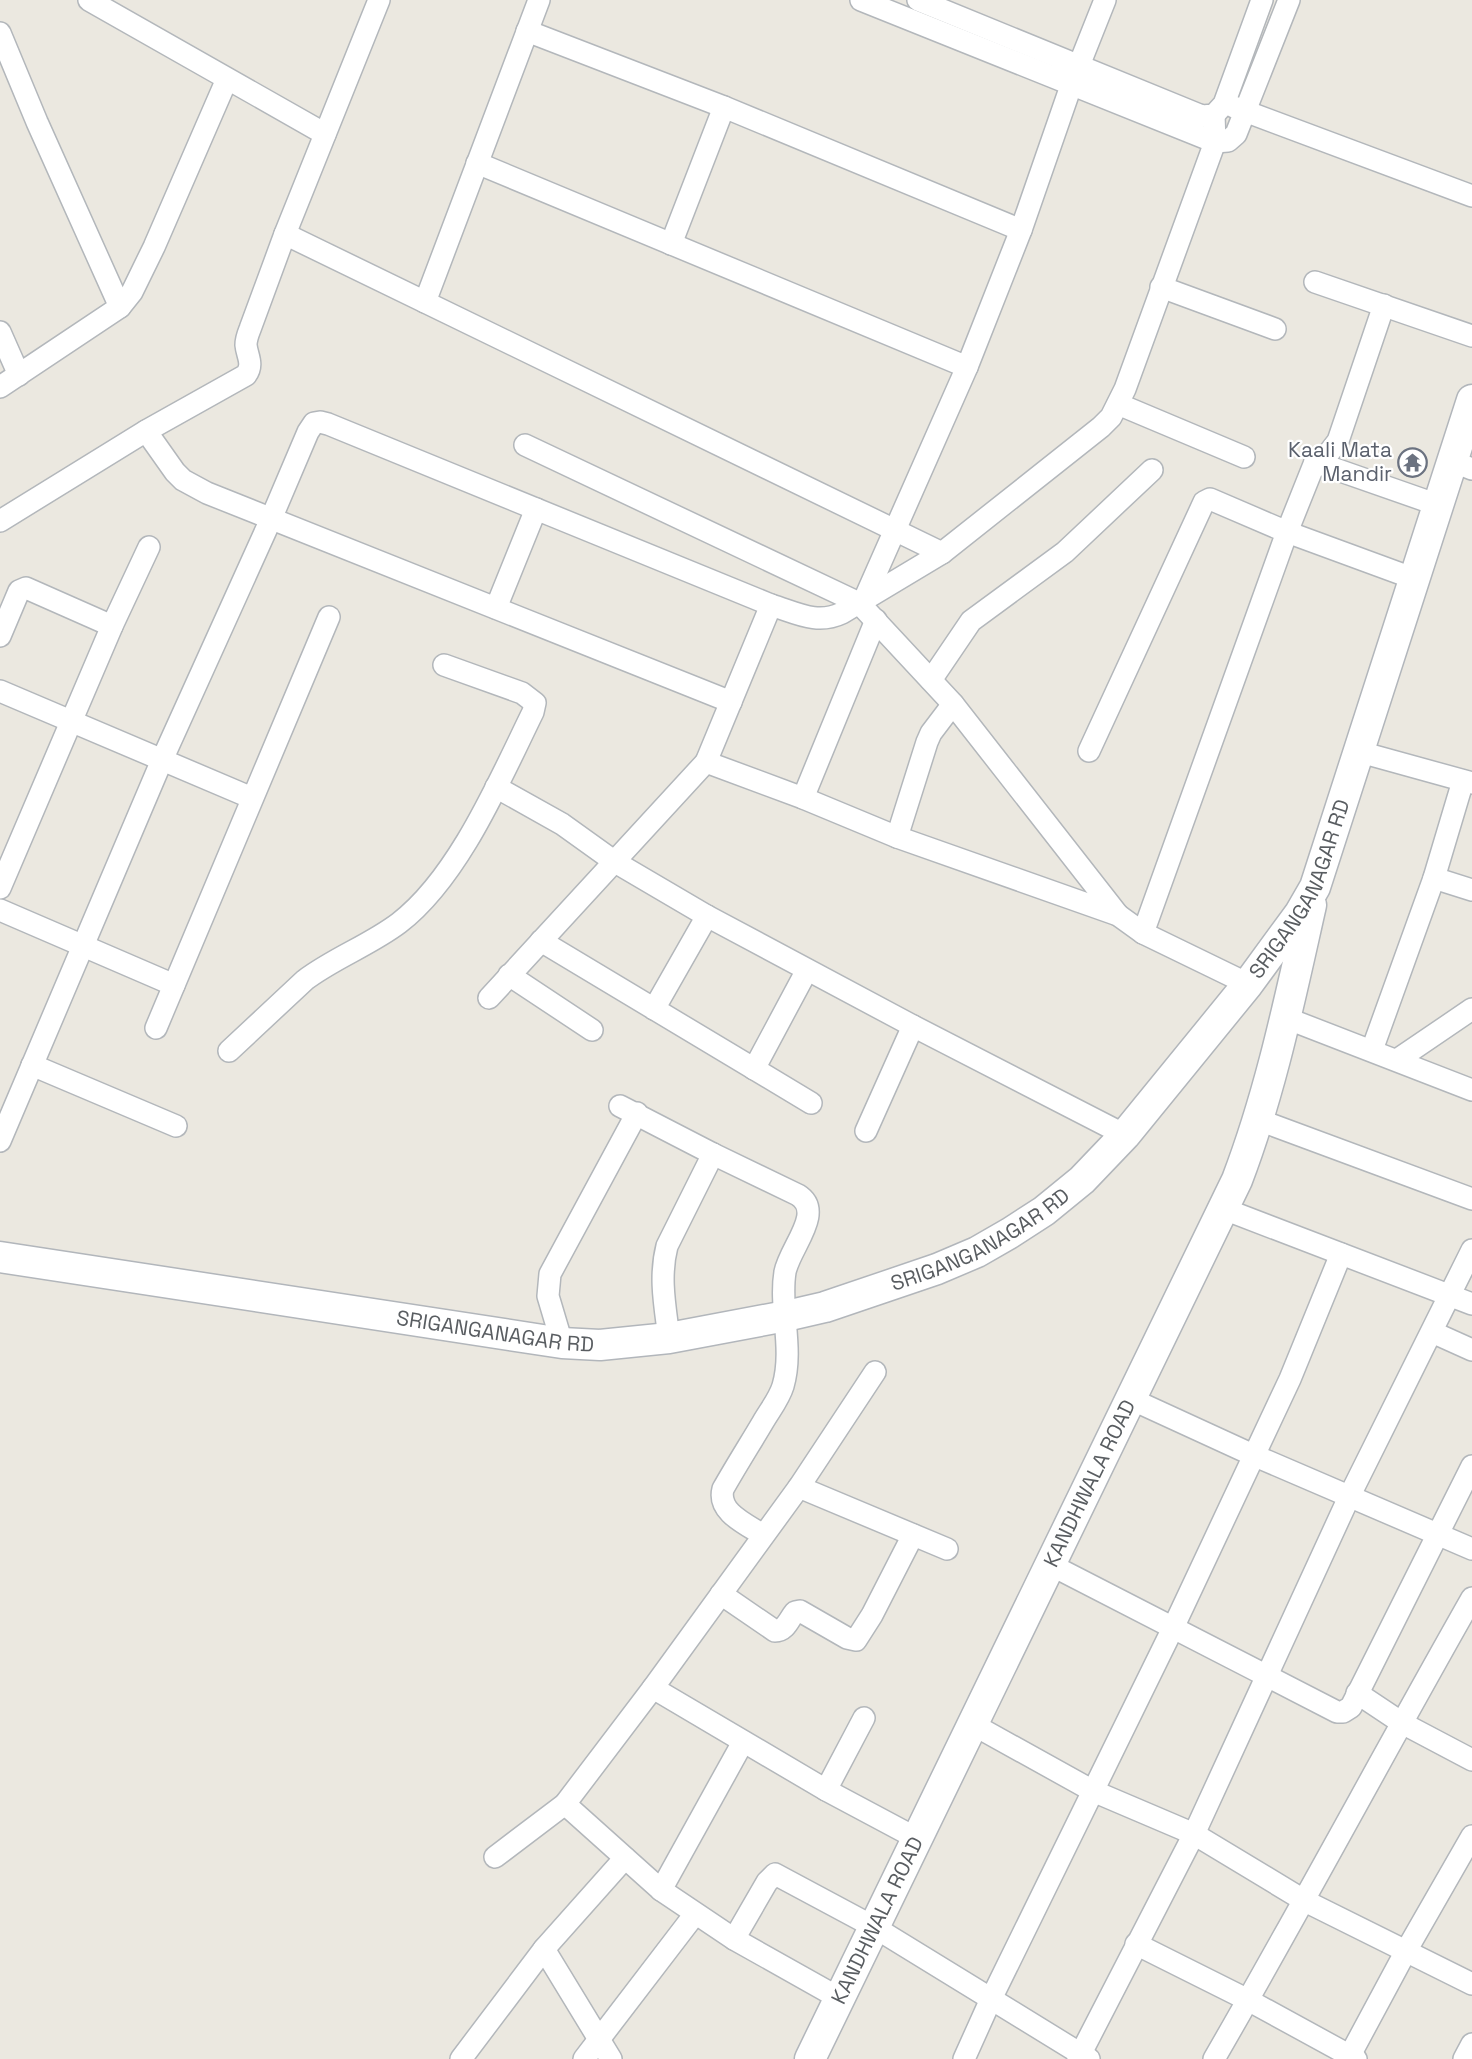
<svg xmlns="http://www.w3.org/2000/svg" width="1472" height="2059" font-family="'Space Grotesk',sans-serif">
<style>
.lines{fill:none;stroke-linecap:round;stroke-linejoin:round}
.street-casing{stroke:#b3b7bb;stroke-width:24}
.secondary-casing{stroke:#b2b6bb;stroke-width:33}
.street{stroke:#fff;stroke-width:21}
.secondary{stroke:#fff;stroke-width:30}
.labels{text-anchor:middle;stroke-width:4.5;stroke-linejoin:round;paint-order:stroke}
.worship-label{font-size:21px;fill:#5b616d;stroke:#fff;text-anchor:end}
.street-label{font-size:21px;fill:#595d61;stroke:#fff}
</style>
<rect width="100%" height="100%" fill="#ebe8e0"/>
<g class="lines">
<defs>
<g id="street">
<path d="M89,0l236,134"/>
<path d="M861,0l354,142 13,-1 8,-7 53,-134"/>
<path d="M918,0l284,116 12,-1 10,-11 38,-104"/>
<path d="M527,31l197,76 297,123"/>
<path d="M0,33l37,89 83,185"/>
<path d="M1234,107l238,89"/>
<path d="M477,163l490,204"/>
<path d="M285,234l657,319"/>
<path d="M671,244l53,-137"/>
<path d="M1315,282l157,54"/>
<path d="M1161,287l114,42"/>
<path d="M425,302l114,-302"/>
<path d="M0,332l19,43"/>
<path d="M0,387l120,-80 12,-15 22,-45 73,-168"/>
<path d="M1118,404l126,53"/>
<path d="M146,431l29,41 8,8 24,13 524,209"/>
<path d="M525,445l334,158 94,101 165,211"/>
<path d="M1452,461l20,8"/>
<path d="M1315,462l123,43"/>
<path d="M0,521l146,-90 100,-56c8,-11 1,-19 0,-30 0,-6 2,-11 4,-16l35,-95 94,-234"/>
<path d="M864,600l103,-233 54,-137 51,-147 33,-83"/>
<path d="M496,608l40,-99"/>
<path d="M0,636l19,-45 7,-3 86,38"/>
<path d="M931,680l40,-59 94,-69 87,-82"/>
<path d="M0,691l252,107"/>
<path d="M1089,751l115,-249 6,-3 77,33 128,47"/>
<path d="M1360,752l112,31"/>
<path d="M706,762l65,-157c26,8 46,20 71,8l100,-60 159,-126 10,-10 14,-28 90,-247 -1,-27"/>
<path d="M496,787l66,37 53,38 92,54 206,110 212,109"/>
<path d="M803,798l73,-178"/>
<path d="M897,837l30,-95 4,-9 22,-29"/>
<path d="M1434,878l38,12"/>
<path d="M0,888l112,-262 37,-79"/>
<path d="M0,910l174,75"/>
<path d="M1143,933l144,-401 28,-70 13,-8 10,-13 46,-136"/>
<path d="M541,941l270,162"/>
<path d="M509,975l83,55"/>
<path d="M489,998l217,-236 97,36 94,39 221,78 25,18 105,51"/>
<path d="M654,1009l53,-93"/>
<path d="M1286,1018l186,72"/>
<path d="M156,1028l173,-411"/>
<path d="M1372,1050l62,-172 29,-97"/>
<path d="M229,1051l76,-71c29,-22 65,-35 94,-57 60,-46 101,-144 134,-211l2,-9 -13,-10 -78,-28"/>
<path d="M1397,1060l75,-51"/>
<path d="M32,1065l144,61"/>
<path d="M754,1069l53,-99"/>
<path d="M620,1106l93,48 85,41c27,17 -8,52 -13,77 -6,37 9,76 -2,114 -4,13 -13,24 -20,36 -13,22 -27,44 -40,67 -6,23 23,35 40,46"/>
<path d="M1259,1120l213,79"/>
<path d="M866,1131l47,-105"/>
<path d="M0,1141l162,-381 109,-241 37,-87 6,-9 6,-1 8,2 443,181"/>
<path d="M1224,1209l248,95"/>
<path d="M1432,1332l40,18"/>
<path d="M669,1338c-4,-32 -10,-61 -2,-92l46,-92"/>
<path d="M562,1343l-14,-47 2,-22 87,-161"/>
<path d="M1131,1399l122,56 219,94"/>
<path d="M799,1487l148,62"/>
<path d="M1051,1565l286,147h6l8,-5 121,-241"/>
<path d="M721,1594l54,37c11,0 14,-12 20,-19l5,-1 47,27 9,2 16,-25 41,-80"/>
<path d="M653,1688l173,102 90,48"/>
<path d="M1357,1693l45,30 70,37"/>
<path d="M974,1725l119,66 101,43 111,67 167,83"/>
<path d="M826,1790l38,-72"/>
<path d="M565,1804l96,86 73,49 105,59"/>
<path d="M495,1857l70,-53 88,-116 146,-201 76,-115"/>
<path d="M661,1890l82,-148"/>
<path d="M734,1939l33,-57 8,-8 99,53 215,132"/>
<path d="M1136,1944l112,56 108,59"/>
<path d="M461,2059l83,-110"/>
<path d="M584,2059l111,-145"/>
<path d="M611,2059l-67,-110 81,-91"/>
<path d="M964,2059l27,-60 182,-371 117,-249 51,-125"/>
<path d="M1078,2059l116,-225 156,-339 122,-245"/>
<path d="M1214,2059c88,-152 171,-308 258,-461"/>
<path d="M1348,2059l58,-108 66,-115"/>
<path d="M1464,2059l8,-15"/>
</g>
<g id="secondary">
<path id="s1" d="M0,1257l562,86 38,2 69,-7 117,-22 39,-9 112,-38 40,-17 33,-19 34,-22 38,-31 43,-45 123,-151 52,-71 15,-26 157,-487"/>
<path id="s2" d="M810,2059l427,-879c34,-89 53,-182 74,-275"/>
</g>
</defs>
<use href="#street" class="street-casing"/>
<use href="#secondary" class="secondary-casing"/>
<use href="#street" class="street"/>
<use href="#secondary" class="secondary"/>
</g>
<defs>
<symbol id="temple-ring" viewBox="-11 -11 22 22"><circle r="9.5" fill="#fff" stroke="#6b7280" stroke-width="1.5"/><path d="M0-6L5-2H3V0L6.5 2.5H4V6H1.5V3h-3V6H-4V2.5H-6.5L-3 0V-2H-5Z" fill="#6b7280"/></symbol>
</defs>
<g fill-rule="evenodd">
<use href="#temple-ring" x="1396" y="446" width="33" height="33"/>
</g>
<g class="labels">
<g class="worship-label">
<text x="1392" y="457">Kaali Mata<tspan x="1392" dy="24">Mandir</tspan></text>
</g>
<g class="street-label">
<text dy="7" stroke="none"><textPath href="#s1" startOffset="1491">SRIGANGANAGAR RD</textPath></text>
<text dy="7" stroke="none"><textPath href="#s1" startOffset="1005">SRIGANGANAGAR RD</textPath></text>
<text dy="7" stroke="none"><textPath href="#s1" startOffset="501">SRIGANGANAGAR RD</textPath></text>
<text dy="7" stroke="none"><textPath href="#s2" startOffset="640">KANDHWALA ROAD</textPath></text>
<text dy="7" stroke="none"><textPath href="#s2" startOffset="154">KANDHWALA ROAD</textPath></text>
</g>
</g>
</svg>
